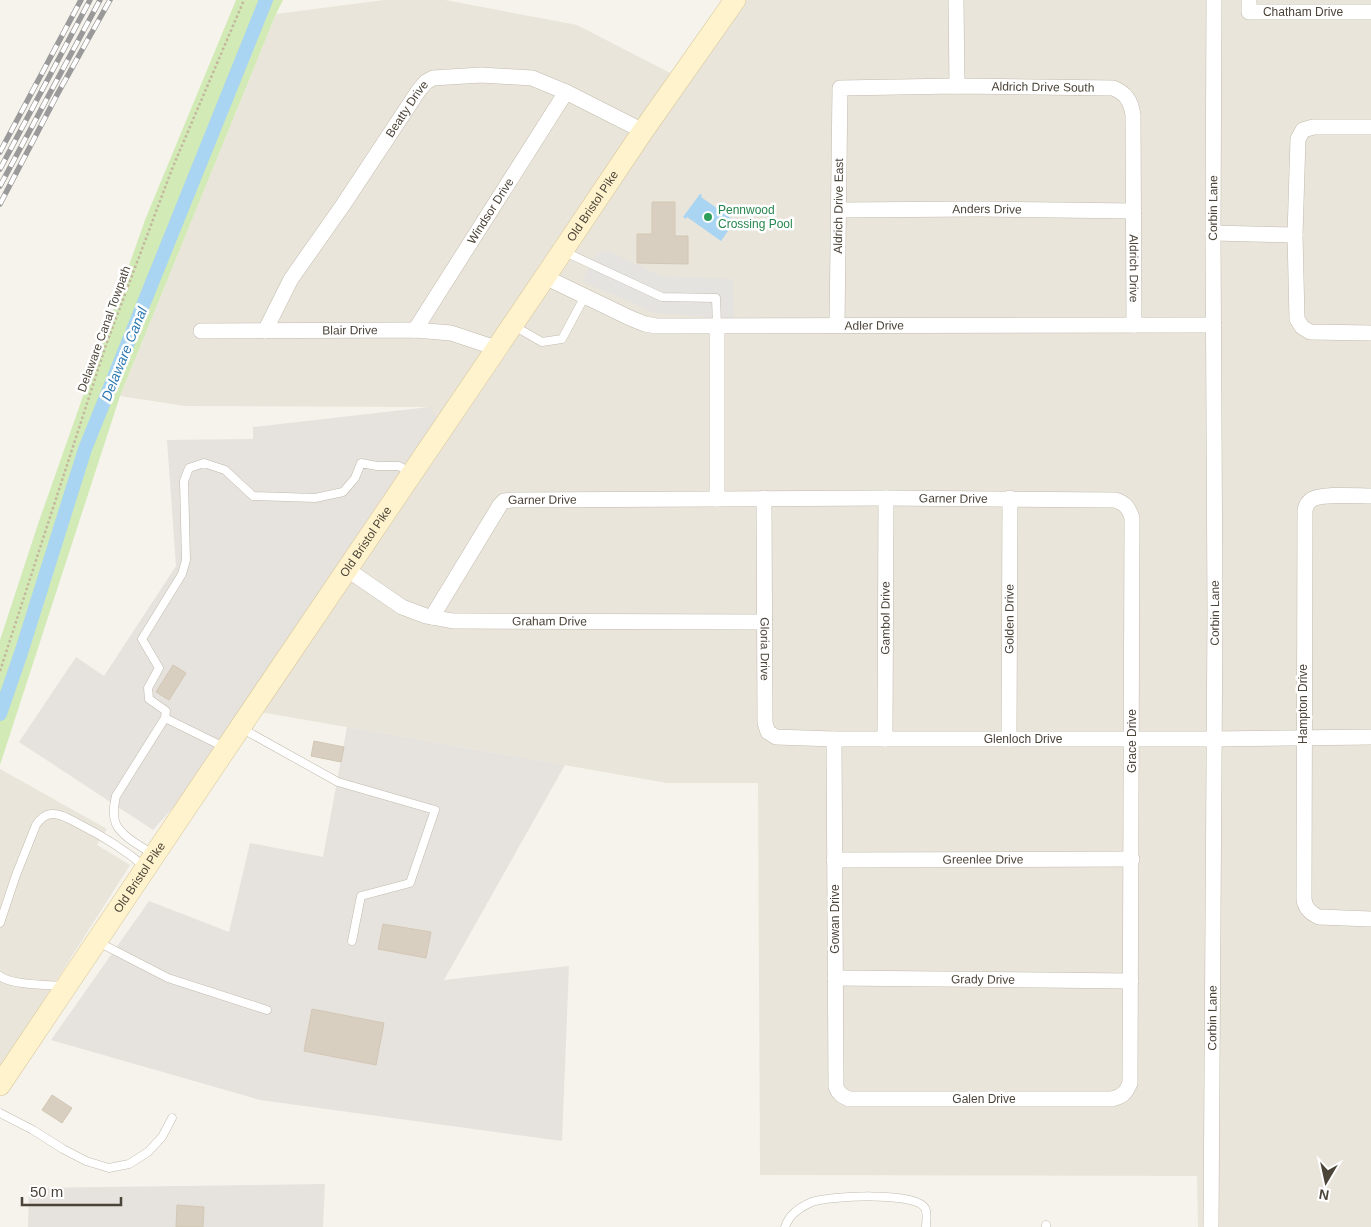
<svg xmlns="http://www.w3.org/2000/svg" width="1371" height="1227" font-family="Helvetica,sans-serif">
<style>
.residential{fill:#eae5da}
.industrial{fill:#e6e2dd}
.green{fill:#d2eab5}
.parking{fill:#e5e3e0}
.water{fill:#a9d4f2}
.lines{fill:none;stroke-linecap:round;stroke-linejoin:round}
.canal{stroke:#a9d4f2;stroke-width:14}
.building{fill:#d8cfc1;stroke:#d3c7b4}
.service-casing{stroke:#c2bbae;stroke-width:9}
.minor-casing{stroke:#c2bbae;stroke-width:16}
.secondary-casing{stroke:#d6c79b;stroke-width:22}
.path{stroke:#c4b79f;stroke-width:2.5;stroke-dasharray:2.5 2.5;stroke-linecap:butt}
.service{stroke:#fff;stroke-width:8}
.minor{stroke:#fff;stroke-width:15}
.secondary{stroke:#fff3cd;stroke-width:21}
.rail-casing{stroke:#9a9a9a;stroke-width:5.5}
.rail{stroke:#fff;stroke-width:4;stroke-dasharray:11;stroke-linecap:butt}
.leisure-dot{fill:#2e9e5b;stroke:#fff;stroke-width:2}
.labels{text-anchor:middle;stroke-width:5;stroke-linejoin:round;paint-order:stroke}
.street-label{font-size:12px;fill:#4b4439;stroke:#fff}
.leisure-label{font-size:12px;fill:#27864d;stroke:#fff;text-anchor:start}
.water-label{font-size:14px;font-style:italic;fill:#2e7ab2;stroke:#fff}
</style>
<rect width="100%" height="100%" fill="#f6f3ec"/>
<g class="residential">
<path d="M384,0h61l132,25 103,53 55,-78h636v1227h-173l-1,-51 -437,-1 -2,-392h-91l-407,-71 187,-282 -19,-23 -243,-1 -65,-10 156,-382z"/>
<path d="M0,769l107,60 -10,16 33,20 -130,204z"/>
</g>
<g class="industrial">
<path d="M429,407l18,23 -187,282 -107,118 -134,-88 57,-85 28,19 72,-110 -9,-126 86,-1v-12z"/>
<path d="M347,727l218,38 -121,215 125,-14 -7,175 -302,-41 -209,-60 98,-139 80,31 21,-89 73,14z"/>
<path d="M325,1184l-2,43h-295l1,-39z"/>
</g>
<path class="green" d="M236,0h47l-7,14 -156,382 -120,369v-125l38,-116 107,-304z"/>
<path class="parking" d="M605,250l57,26 71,3 1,43 -26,-1v-4l-53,-4 -73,-32 12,-24z"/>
<path class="water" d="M700,194l2,1 -1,2 34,24 -14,20 -34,-24 -1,2 -3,-2z"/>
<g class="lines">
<path class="canal" d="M0,714l21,-61 64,-204 181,-449"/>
</g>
<g class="building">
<path d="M652,202h23v34h13v28l-51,-1v-29h15z"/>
<path d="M173,665l13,8 -17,27 -13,-8z"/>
<path d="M314,741l30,6 -3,15 -30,-6z"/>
<path d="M383,924l48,8 -5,26 -48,-9z"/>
<path d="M312,1009l72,14 -8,42 -72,-14z"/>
<path d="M52,1095l20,13 -10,15 -20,-13z"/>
<path d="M177,1205l27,2 -1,20h-27z"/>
</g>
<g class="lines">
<defs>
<g id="service">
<path d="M563,251l99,46 54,1 1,28"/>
<path d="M514,326l28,16 20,-3 23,-43"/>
<path d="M165,718l1,-7 -17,-12 -1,-11 11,-20 -17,-29 40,-65 4,-14 -2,-79 5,-13 15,-5 21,7 28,26 62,2 28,-6 12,-14 6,-15 16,3h22l12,7"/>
<path d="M241,728l97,54 97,28 -25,73 -49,13 -9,45"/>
<path d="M153,854c-11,-7 -32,-18 -37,-30 -4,-9 -2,-19 0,-28l49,-78 59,29"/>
<path d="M0,923l16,-48 20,-50c4,-6 8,-10 15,-11 9,-1 18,5 26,9 24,12 47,26 68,44"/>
<path d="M98,942l70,36 99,32"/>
<path d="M0,976c10,9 49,9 64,10"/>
<path d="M0,1113l33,17 30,19 23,12 23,7 20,-4 19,-12 14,-15 10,-19"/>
<path d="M1046,1225v2"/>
<path d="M785,1227c4,-12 15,-20 27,-25 17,-6 103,-11 113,6 3,5 1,13 1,19"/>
</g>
<g id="minor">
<path d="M956,0l1,86"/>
<path id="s1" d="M1249,0v12h122"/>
<path d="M1371,127h-58l-10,3 -5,9 -3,96 2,84 5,8 8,5 61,1"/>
<path id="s2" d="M839,210l140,-1 155,2"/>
<path d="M1213,233l82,2"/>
<path id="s3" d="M545,277l85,41 15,6 11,2 558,-1"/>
<path id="s4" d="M837,325l3,-237 117,-2 156,2c13,5 18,13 20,27l1,210"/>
<path d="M717,326v173"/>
<path id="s5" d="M415,330l151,-238"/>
<path id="s6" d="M201,331l214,-1 36,3 45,15"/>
<path id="s7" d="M265,331l26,-52 52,-74 76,-115 7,-8 7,-4 48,-3 51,3 34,14 77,39"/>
<path d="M1371,496c-13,0 -51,-3 -60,4 -3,2 -5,6 -6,10l-1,389c1,9 6,14 15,18l52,2"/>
<path id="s8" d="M764,498l1,225 3,9 8,5 58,2h380l157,-2"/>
<path id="s9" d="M348,570l54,37 24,9 27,5 312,1"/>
<path id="s10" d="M432,617l68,-112 4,-4 8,-1 374,-2 229,2c10,3 14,8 17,18l-2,565c-4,10 -8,14 -19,16h-262c-7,-3 -10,-5 -13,-12l-2,-348"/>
<path id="s11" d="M885,739l1,-241"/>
<path id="s12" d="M1009,739l1,-241"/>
<path id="s13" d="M834,860l298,-1"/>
<path id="s14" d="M835,978l296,3"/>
<path id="s15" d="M1211,1227l4,-614 -2,-380 1,-233"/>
</g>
<g id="secondary">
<path id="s16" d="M0,1085l264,-393 281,-415 98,-146 92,-131"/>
</g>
</defs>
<use href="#service" class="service-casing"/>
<use href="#minor" class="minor-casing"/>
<use href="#secondary" class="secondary-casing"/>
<path class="path" d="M0,671l106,-326 66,-176 72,-169"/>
<use href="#service" class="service"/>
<use href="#minor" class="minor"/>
<use href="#secondary" class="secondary"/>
<defs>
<g id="rail">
<path d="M0,152l81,-152"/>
<path d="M0,169l90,-169"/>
<path d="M0,186l100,-186"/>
<path d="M0,204l58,-111 52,-93"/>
</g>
</defs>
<use href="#rail" class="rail-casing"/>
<use href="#rail" class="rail"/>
</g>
<circle class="leisure-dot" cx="708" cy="217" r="5"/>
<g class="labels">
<g class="street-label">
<text dy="4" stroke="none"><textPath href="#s1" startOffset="66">Chatham Drive</textPath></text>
<text dy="4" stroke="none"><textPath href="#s4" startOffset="440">Aldrich Drive South</textPath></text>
<text dy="4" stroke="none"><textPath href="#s7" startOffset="264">Beatty Drive</textPath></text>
<text dy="4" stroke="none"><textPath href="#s16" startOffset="1060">Old Bristol Pike</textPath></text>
<text dy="4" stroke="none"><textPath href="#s4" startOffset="119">Aldrich Drive East</textPath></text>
<text dy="4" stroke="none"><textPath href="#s15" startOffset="1019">Corbin Lane</textPath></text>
<text dy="4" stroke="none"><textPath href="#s2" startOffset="148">Anders Drive</textPath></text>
<text dy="4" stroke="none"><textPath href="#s5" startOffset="141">Windsor Drive</textPath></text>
<text dy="4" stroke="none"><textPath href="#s4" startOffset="699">Aldrich Drive</textPath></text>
<text dy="4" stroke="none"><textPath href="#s3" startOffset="340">Adler Drive</textPath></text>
<text transform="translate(104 329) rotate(-70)" y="4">Delaware Canal Towpath</text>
<text dy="4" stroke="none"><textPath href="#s6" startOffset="149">Blair Drive</textPath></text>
<text dy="4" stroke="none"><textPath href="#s10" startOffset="586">Garner Drive</textPath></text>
<text dy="4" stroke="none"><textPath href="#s10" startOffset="175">Garner Drive</textPath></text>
<text dy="4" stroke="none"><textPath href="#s16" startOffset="655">Old Bristol Pike</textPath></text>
<text dy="4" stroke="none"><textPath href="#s15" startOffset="614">Corbin Lane</textPath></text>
<text dy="4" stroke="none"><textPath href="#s11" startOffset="121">Gambol Drive</textPath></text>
<text dy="4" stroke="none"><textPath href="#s12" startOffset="120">Golden Drive</textPath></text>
<text dy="4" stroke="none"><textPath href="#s9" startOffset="215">Graham Drive</textPath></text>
<text dy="4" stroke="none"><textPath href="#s8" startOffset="151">Gloria Drive</textPath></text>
<text transform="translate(1303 704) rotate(-90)" y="4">Hampton Drive</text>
<text dy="4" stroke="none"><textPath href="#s8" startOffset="491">Glenloch Drive</textPath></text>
<text transform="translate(1132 741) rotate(-90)" y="4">Grace Drive</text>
<text dy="4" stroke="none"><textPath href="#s13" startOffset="149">Greenlee Drive</textPath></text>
<text dy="4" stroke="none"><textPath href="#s16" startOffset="250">Old Bristol Pike</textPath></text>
<text transform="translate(835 919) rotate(-90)" y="4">Gowan Drive</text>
<text dy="4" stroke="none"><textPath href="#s14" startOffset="148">Grady Drive</textPath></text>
<text dy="4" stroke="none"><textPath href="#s15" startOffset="209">Corbin Lane</textPath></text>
<text x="984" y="1103">Galen Drive</text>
</g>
<g class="leisure-label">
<text x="718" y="214">Pennwood<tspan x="718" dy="14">Crossing Pool</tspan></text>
</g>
<g class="water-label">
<text transform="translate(124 354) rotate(-68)" y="5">Delaware Canal</text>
</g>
</g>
<g transform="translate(1326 1182) rotate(189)" stroke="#ffffff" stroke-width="4" paint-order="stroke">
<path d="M0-4L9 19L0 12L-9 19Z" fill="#4b4439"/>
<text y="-8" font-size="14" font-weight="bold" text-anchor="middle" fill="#4b4439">N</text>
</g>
<path d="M22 1197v8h99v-8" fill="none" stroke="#4b4439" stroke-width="2.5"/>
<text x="30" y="1197" font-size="15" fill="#4b4439" stroke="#ffffff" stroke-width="4" paint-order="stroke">50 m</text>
</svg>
